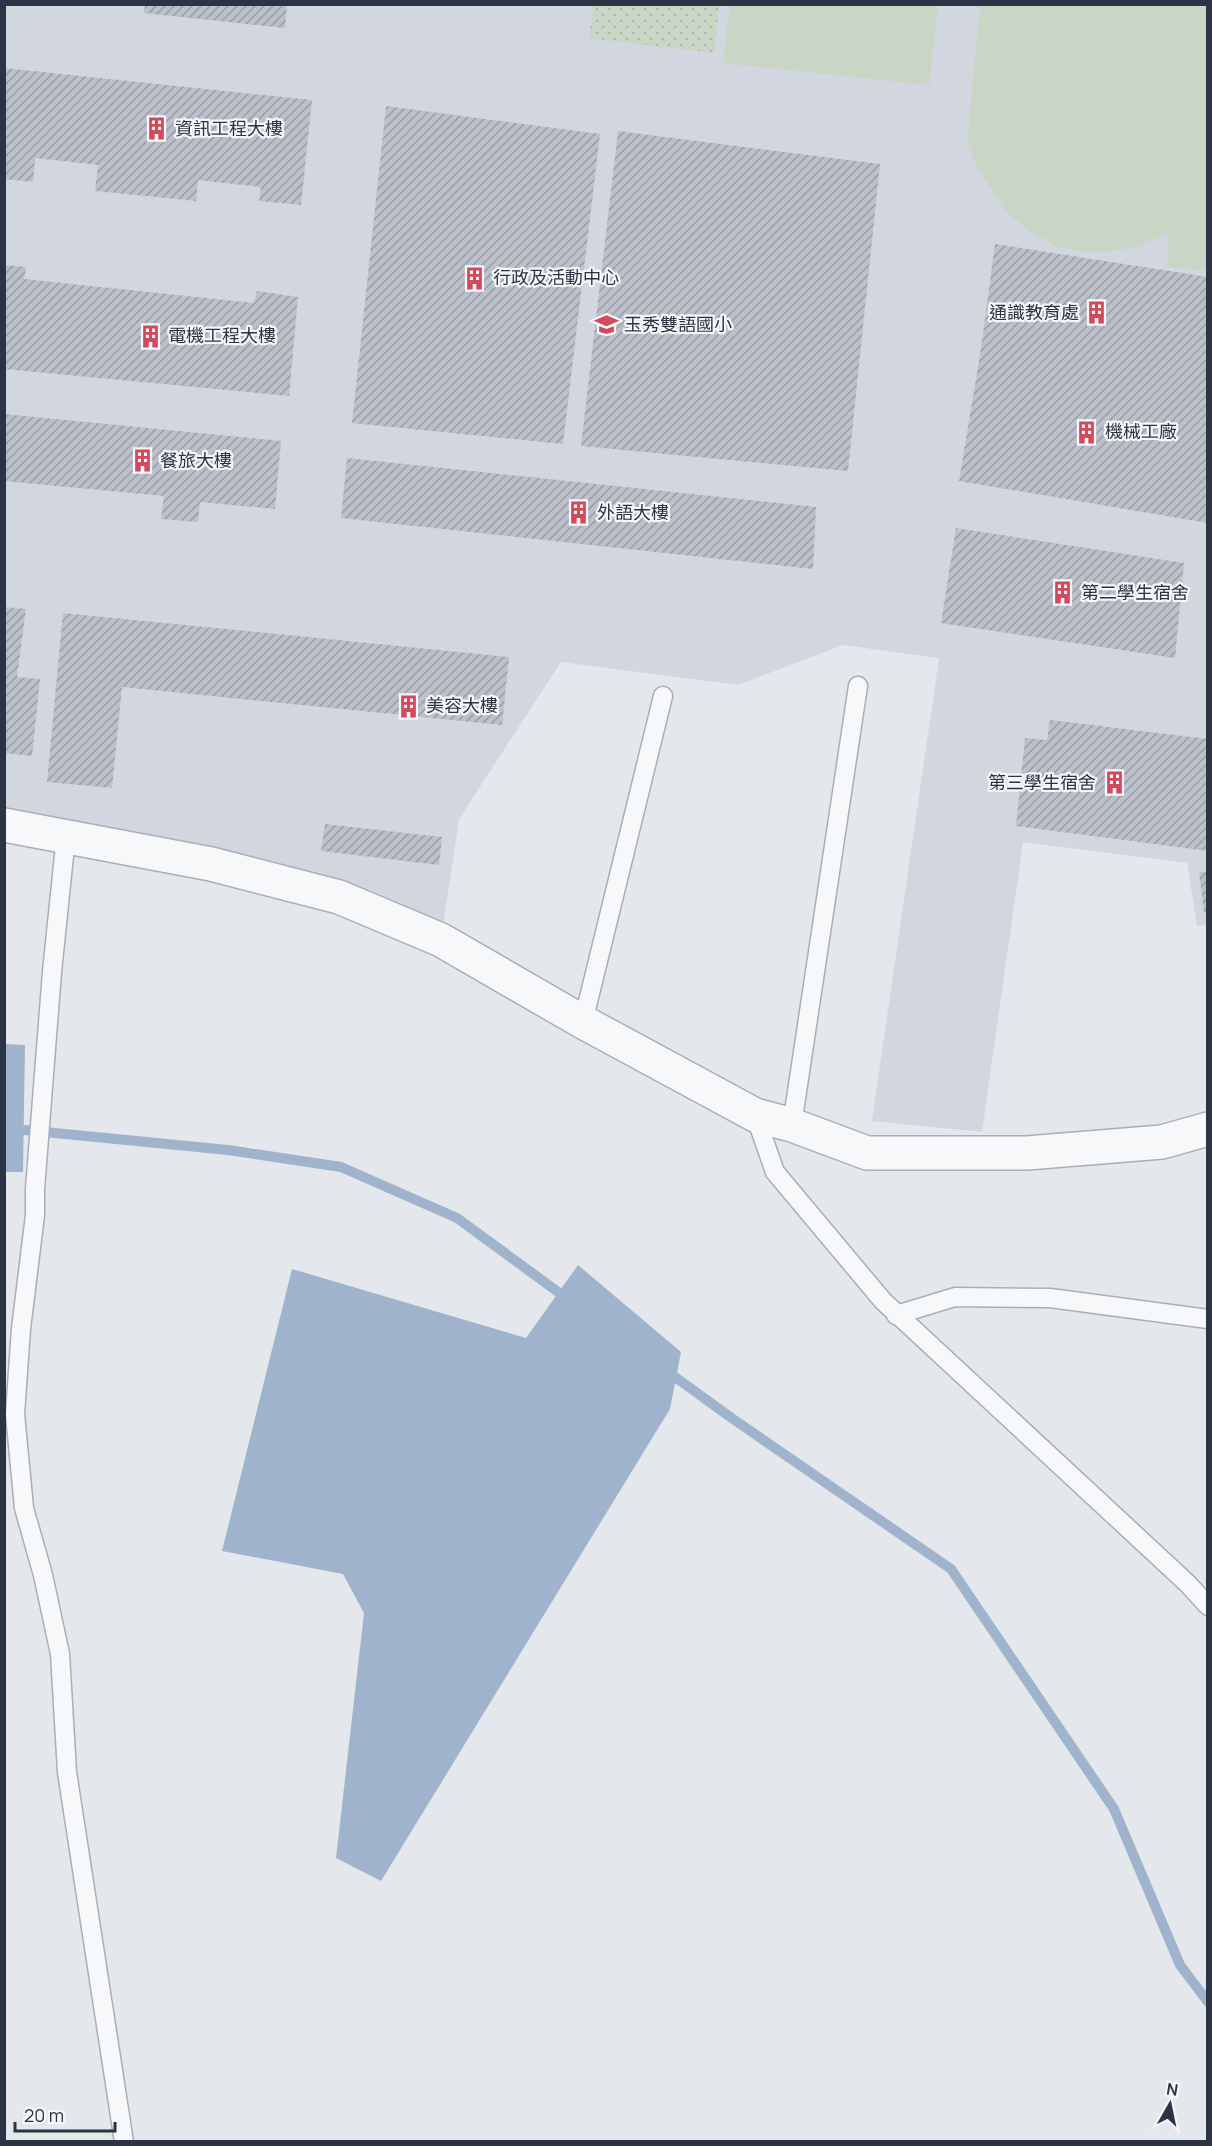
<svg xmlns="http://www.w3.org/2000/svg" width="1212" height="2146" font-family="Manrope,'Noto Sans TC',sans-serif">
<style>
.built{fill:#d2d6de}
.green{fill:url(#green-dots)}
.pitch{fill:#c9d6c5}
.water{fill:#9fb4cc}
.lines{fill:none;stroke-linecap:round;stroke-linejoin:round}
.stream{stroke:#9fb4cc;stroke-width:10}
.building{fill:url(#building-hatch)}
.service-casing{stroke:#a9aeb7;stroke-width:21}
.minor-casing{stroke:#a9aeb7;stroke-width:36}
.service{stroke:#f7f8fa;stroke-width:18}
.minor{stroke:#f7f8fa;stroke-width:33}
.labels{text-anchor:middle;stroke-width:4.5;stroke-linejoin:round;paint-order:stroke}
.poi-label{font-size:18px;fill:#2b3445;stroke:#f4f6f9;text-anchor:start}
</style>
<defs>
<pattern id="green-dots" width="8" height="8" patternUnits="userSpaceOnUse" patternTransform="scale(1.5)"><rect width="8" height="8" fill="#c9d6c5"/><path d="M2 2h.1M6 6h.1" fill="none" stroke="#adb8ab" stroke-width="1.8" stroke-linecap="round"/></pattern>
<pattern id="building-hatch" width="6" height="6" patternUnits="userSpaceOnUse" patternTransform="scale(1.5)"><rect width="6" height="6" fill="#bbc0ca"/><path d="M-1 1l2-2M0 6l6-6M5 7l2-2" fill="none" stroke="#989da6"/></pattern>
</defs>
<rect width="100%" height="100%" fill="#e4e7ec"/>
<path class="built" d="M4,5h1203v920l-10,1 -10,-63 -164,-21 -41,290 -110,-11 67,-463 -96,-13 -105,40 -177,-23 -102,157 -18,121 -436,-115z"/>
<path class="green" d="M594,4l125,1 -5,48 -125,-15z"/>
<g class="pitch">
<path d="M730,5h208l-9,80 -206,-22z"/>
<path d="M980,5h227v266l-40,-4 2,-34 -32,14 -31,5h-22l-26,-5 -29,-16 -24,-20 -27,-42 -11,-25z"/>
</g>
<g class="water">
<path d="M5,1044l20,1 -2,127h-18z"/>
<path d="M578,1265l103,87 -11,57 -289,472 -45,-23 28,-245 -21,-39 -121,-23 70,-282 234,69z"/>
</g>
<g class="lines">
<g class="stream">
<path d="M4,1128l224,22 113,17 116,51 112,82"/>
<path d="M664,1369l69,50 218,150 163,240 66,156 28,37"/>
</g>
</g>
<g class="building">
<path d="M145,4h142l-2,24 -141,-15z"/>
<path d="M4,68l308,32 -11,105 -42,-4 2,-14 -63,-7 -2,21 -101,-10 3,-26 -63,-7 -2,24 -29,-3z"/>
<path d="M386,106l214,28 -37,310 -211,-21z"/>
<path d="M618,131l262,33 -32,307 -267,-25z"/>
<path d="M995,244l213,33v246l-249,-42 22,-132z"/>
<path d="M4,265l22,2 -2,12 230,24 3,-12 41,6 -9,99 -285,-27z"/>
<path d="M4,414l277,27 -6,68 -75,-7 -2,20 -37,-3 3,-23 -160,-15z"/>
<path d="M347,458l469,49 -3,62 -472,-51z"/>
<path d="M956,528l228,35 -9,95 -234,-35z"/>
<path d="M4,607l22,2 -9,68 23,2 -8,77 -28,-3z"/>
<path d="M63,613l446,44 -7,68 -380,-38 -10,101 -65,-6z"/>
<path d="M1050,720l158,19v112l-192,-25 9,-88 22,2z"/>
<path d="M325,824l117,13 -3,28 -118,-14z"/>
<path d="M1208,871v41h-4l-5,-39z"/>
</g>
<g class="lines">
<defs>
<g id="service">
<path d="M66,836l-14,136 -17,217v26l-14,114 -6,85 9,94 19,67 17,79 7,118 57,370"/>
<path d="M583,1022l80,-326"/>
<path d="M755,1115l20,57 108,129 305,283 20,22"/>
<path d="M792,1125l66,-439"/>
<path d="M896,1315l59,-18 95,1 158,21"/>
</g>
<path id="minor" d="M4,825l207,39 128,33 102,43 142,82 172,93 37,10 75,28h160l135,-11 46,-13"/>
</defs>
<use href="#service" class="service-casing"/>
<use href="#minor" class="minor-casing"/>
<use href="#service" class="service"/>
<use href="#minor" class="minor"/>
</g>
<defs>
<symbol id="building-bare" viewBox="-9 -9 18 18"><path d="M-4-6H4V6H1V3H-1V6H-4ZM-2.5-4.3h1.7v1.8h-1.7ZM.8-4.3h1.7v1.8H.8ZM-2.5-1h1.7V.8h-1.7ZM.8-1h1.7V.8H.8Z" fill="#d1495b" stroke="#f4f6f9" stroke-width="2.5" paint-order="stroke"/></symbol>
<symbol id="school-bare" viewBox="-9 -9 18 18"><path d="M0-5L7-2L0 1L-7-2ZM-4 1L0 2.5L4 1V4Q0 6-4 4Z" fill="#d1495b" stroke="#f4f6f9" stroke-width="2.5" paint-order="stroke"/></symbol>
</defs>
<g fill-rule="evenodd">
<use href="#building-bare" x="140" y="112" width="33" height="33"/>
<use href="#building-bare" x="458" y="262" width="33" height="33"/>
<use href="#building-bare" x="1080" y="296" width="33" height="33"/>
<use href="#school-bare" x="590" y="308" width="33" height="33"/>
<use href="#building-bare" x="134" y="320" width="33" height="33"/>
<use href="#building-bare" x="1070" y="416" width="33" height="33"/>
<use href="#building-bare" x="126" y="444" width="33" height="33"/>
<use href="#building-bare" x="562" y="496" width="33" height="33"/>
<use href="#building-bare" x="1046" y="576" width="33" height="33"/>
<use href="#building-bare" x="392" y="690" width="33" height="33"/>
<use href="#building-bare" x="1098" y="766" width="33" height="33"/>
</g>
<g class="labels">
<g class="poi-label">
<text x="175" y="135">資訊工程大樓</text>
<text x="493" y="284">行政及活動中心</text>
<text x="1079" y="319" text-anchor="end">通識教育處</text>
<text x="624" y="331">玉秀雙語國小</text>
<text x="168" y="342">電機工程大樓</text>
<text x="1105" y="438">機械工廠</text>
<text x="160" y="467">餐旅大樓</text>
<text x="597" y="519">外語大樓</text>
<text x="1081" y="599">第二學生宿舍</text>
<text x="426" y="712">美容大樓</text>
<text x="1096" y="789" text-anchor="end">第三學生宿舍</text>
</g>
</g>
<rect width="1212" height="2146" fill="none" stroke="#2b3445" stroke-width="12"/>
<g transform="translate(1170 2104) rotate(9)" stroke="#f4f6f9" stroke-width="4.5" paint-order="stroke">
<path d="M0-4.5L10 22L0 15L-10 22Z" fill="#2b3445"/>
<text y="-9" font-size="16" font-weight="bold" text-anchor="middle" fill="#2b3445">N</text>
</g>
<path d="M15 2122v9h100v-9" fill="none" stroke="#2b3445" stroke-width="3"/>
<text x="24" y="2122" font-size="18" fill="#2b3445" stroke="#f4f6f9" stroke-width="4.5" paint-order="stroke">20 m</text>
</svg>
